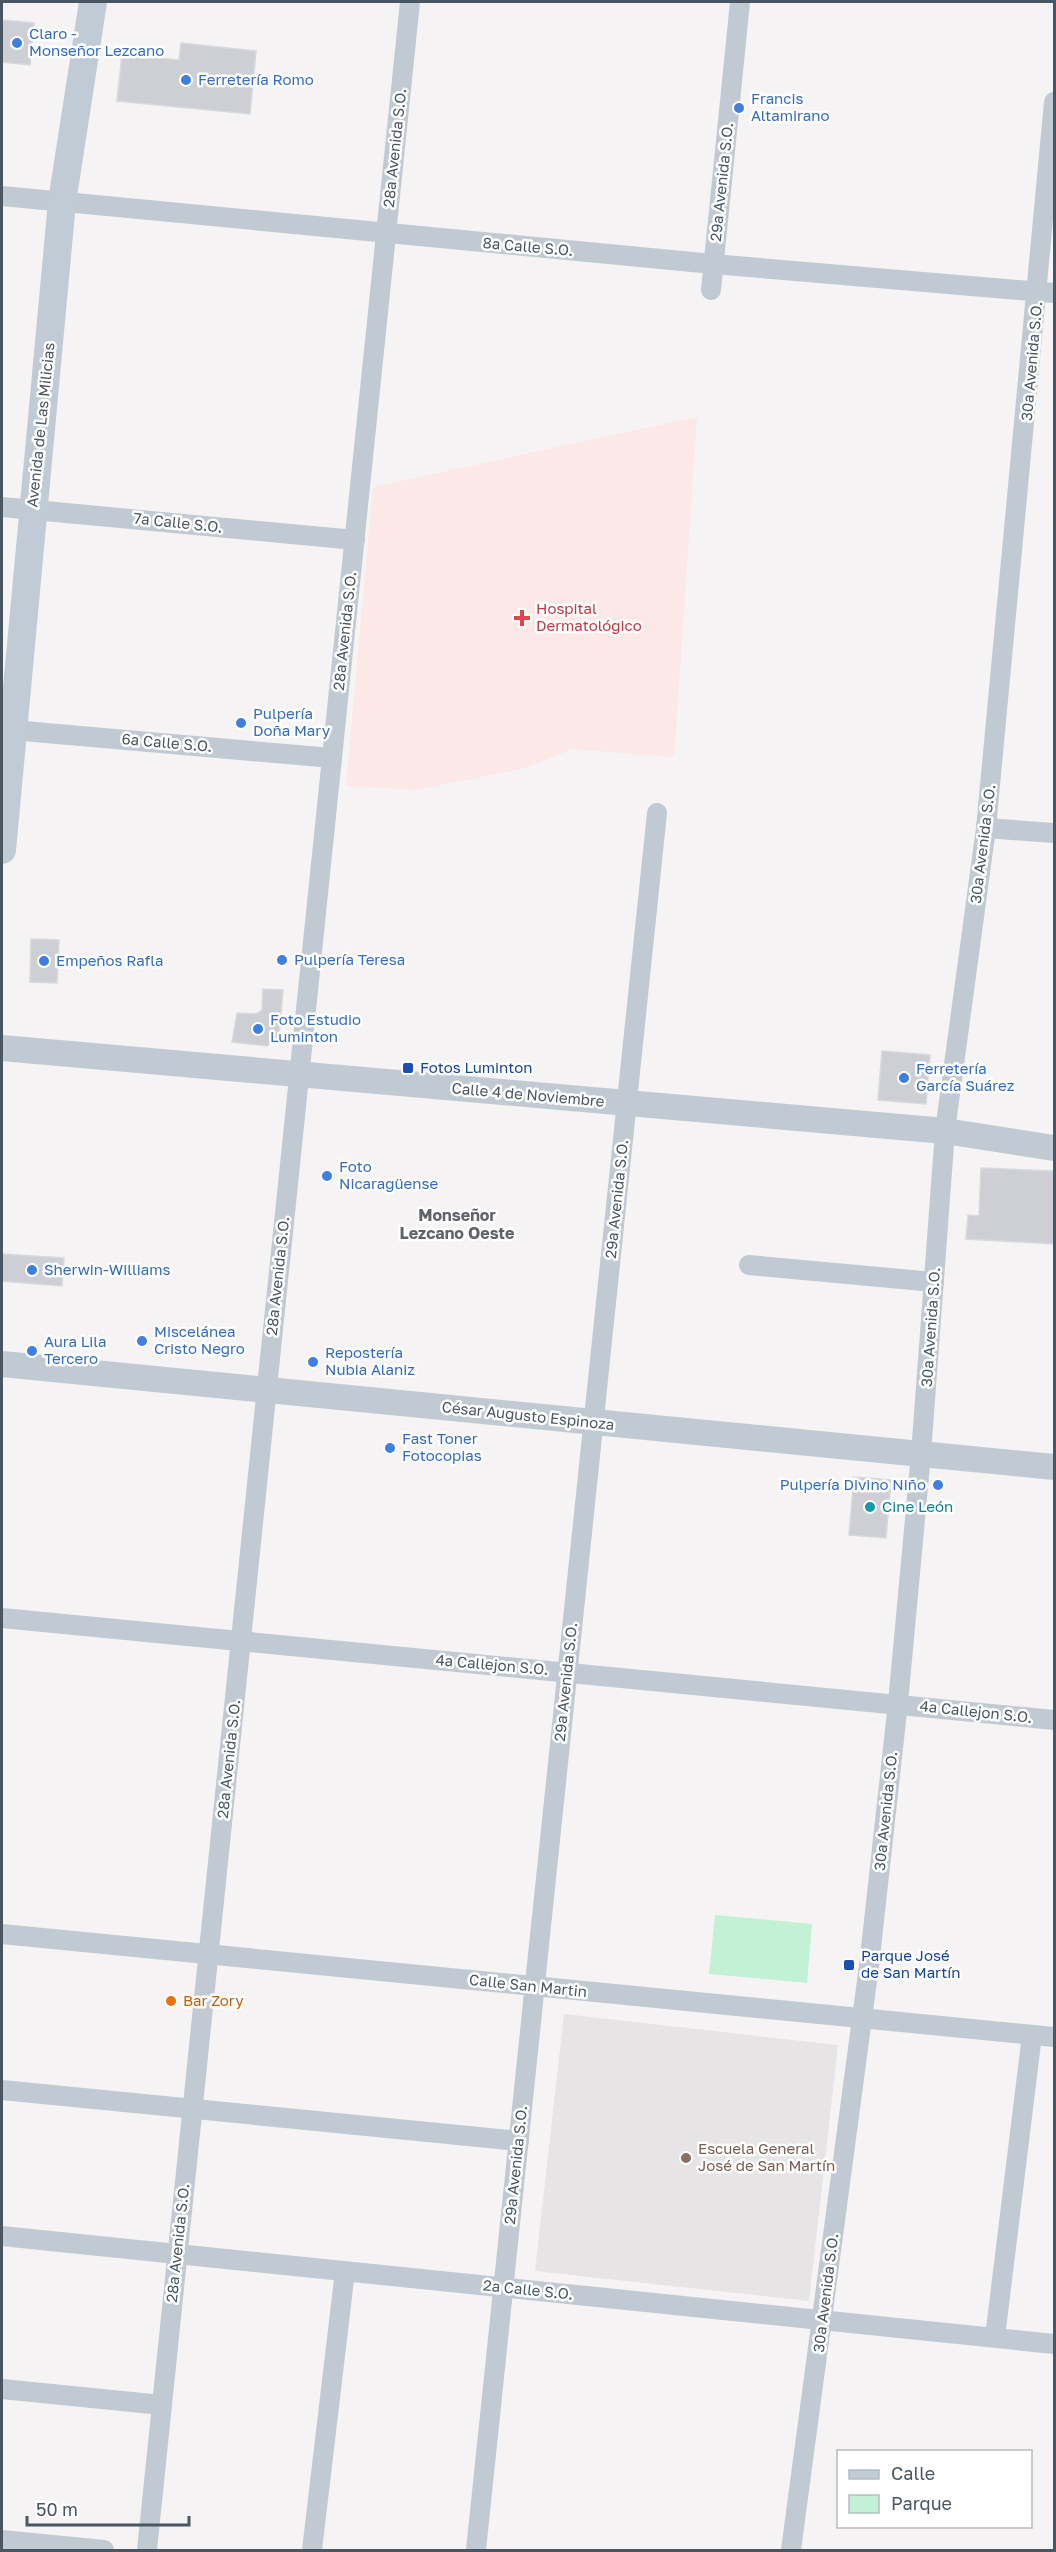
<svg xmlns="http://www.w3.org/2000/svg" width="1056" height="2552" font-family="'Golos Text',sans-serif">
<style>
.education{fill:#e6e4e5}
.medical{fill:#fce8e6}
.green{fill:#c3f1d5}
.building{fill:#cdcfd5;stroke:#d7d9de;stroke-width:1.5}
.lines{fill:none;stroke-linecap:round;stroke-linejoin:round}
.minor{stroke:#c1cad2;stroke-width:20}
.tertiary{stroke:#c1cad2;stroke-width:26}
.secondary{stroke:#c1cbd6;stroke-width:28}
.shop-dot{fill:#3f7fe0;stroke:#fff;stroke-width:2}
.health-dot{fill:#e0444e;stroke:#fff;stroke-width:2}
.transit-dot{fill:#1a4fb4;stroke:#fff;stroke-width:2}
.culture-dot{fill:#0f9aa8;stroke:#fff;stroke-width:2}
.food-dot{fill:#e8710a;stroke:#fff;stroke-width:2}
.education-dot{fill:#8d6e63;stroke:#fff;stroke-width:2}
.labels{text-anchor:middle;stroke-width:5;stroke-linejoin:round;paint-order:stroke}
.shop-label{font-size:15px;fill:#366cbe;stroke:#fff;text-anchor:start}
.street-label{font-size:15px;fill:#4a5661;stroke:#fff}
.health-label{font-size:15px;fill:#be3a42;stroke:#fff;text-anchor:start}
.transit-label{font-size:15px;fill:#164399;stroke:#fff;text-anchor:start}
.culture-label{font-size:15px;fill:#0d838f;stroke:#fff;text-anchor:start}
.food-label{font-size:15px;fill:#c56008;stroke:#fff;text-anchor:start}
.education-label{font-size:15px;fill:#785e54;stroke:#fff;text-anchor:start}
.neighbourhood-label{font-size:16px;font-weight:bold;fill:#5f6368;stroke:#fff}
</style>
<rect width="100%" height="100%" fill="#f5f3f3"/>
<path class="education" d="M564,2014l274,31 -29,256 -274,-30z"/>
<path class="medical" d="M697,417l-23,340 -102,-8 -47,19 -110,22 -69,-4 27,-299z"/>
<path class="green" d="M715,1915l97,9 -5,59 -98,-9z"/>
<g class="building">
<path d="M2,20l32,3 -4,42 -28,-3z"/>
<path d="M181,43l75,8 -6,63 -133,-13 5,-47 57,6z"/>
<path d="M31,939l28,1 -2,43 -27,-1z"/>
<path d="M263,989l20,1 -4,47 -12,9 -35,-4 5,-29 19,1 6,-4z"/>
<path d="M882,1051l48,4 -4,49 -48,-4z"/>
<path d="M981,1168l73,3v73l-88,-5 2,-24 11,1z"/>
<path d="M2,1254l62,4 -2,28 -60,-5z"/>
<path d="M854,1477l37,3 -5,58 -37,-3z"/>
</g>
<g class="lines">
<g class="minor">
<path d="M2,196l711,68 341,29"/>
<path d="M711,290l29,-288"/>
<path d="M2,507l353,33"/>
<path d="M12,730l320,28"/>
<path d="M986,828l68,5"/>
<path d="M749,1265l185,17"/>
<path d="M2,1618l1052,102"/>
<path d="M2,1934l1052,103"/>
<path d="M2,2090l517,51"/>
<path d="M2,2236l1052,108"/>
<path d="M995,2337l37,-302"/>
<path d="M2,2389l160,16"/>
<path d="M2,2540l102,10"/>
<path d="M147,2550l263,-2548"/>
<path d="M312,2550l33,-279"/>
<path d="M476,2550l181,-1737"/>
<path d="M791,2550l78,-584 29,-263 23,-249 24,-323 41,-303 68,-726"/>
</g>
<g class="tertiary">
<path d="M2,1048l943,83 109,17"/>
<path d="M2,1364l1052,103"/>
</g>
<path class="secondary" d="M2,850l60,-648 31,-200"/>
</g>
<g class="shop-dot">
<circle cx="17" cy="43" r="6"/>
<circle cx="186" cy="80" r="6"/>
<circle cx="739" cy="108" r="6"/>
<circle cx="241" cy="723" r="6"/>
<circle cx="282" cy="960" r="6"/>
<circle cx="44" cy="961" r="6"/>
<circle cx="258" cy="1029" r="6"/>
<circle cx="904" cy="1078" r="6"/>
<circle cx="327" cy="1176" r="6"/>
<circle cx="32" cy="1270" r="6"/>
<circle cx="142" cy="1341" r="6"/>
<circle cx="32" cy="1351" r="6"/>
<circle cx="313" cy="1362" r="6"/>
<circle cx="390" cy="1448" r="6"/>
<circle cx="938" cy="1485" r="6"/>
</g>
<path class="health-dot" d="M519 609h6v6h6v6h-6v6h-6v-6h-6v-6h6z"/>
<g class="transit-dot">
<rect x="402" y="1062" width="12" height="12" rx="3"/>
<rect x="843" y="1959" width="12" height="12" rx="3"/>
</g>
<circle class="culture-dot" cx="870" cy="1507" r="6"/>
<circle class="food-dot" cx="171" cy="2001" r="6"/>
<circle class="education-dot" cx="686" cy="2158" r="6"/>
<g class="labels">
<g class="shop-label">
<text x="29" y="39">Claro -<tspan x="29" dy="17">Monseñor Lezcano</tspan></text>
<text x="198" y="85">Ferretería Romo</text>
<text x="751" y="104">Francis<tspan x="751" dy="17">Altamirano</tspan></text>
<text x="253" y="719">Pulpería<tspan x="253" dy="17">Doña Mary</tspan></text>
<text x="294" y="965">Pulpería Teresa</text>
<text x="56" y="966">Empeños Rafla</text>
<text x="270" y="1025">Foto Estudio<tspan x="270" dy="17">Luminton</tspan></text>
<text x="916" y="1074">Ferretería<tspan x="916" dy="17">García Suárez</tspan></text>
<text x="339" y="1172">Foto<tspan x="339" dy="17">Nicaragüense</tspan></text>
<text x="44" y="1275">Sherwin-Williams</text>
<text x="154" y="1337">Miscelánea<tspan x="154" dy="17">Cristo Negro</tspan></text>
<text x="44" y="1347">Aura Lila<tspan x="44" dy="17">Tercero</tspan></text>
<text x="325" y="1358">Repostería<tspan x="325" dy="17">Nubia Alaniz</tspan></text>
<text x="402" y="1444">Fast Toner<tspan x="402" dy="17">Fotocopias</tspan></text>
<text x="926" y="1490" text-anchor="end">Pulpería Divino Niño</text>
</g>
<g class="street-label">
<text transform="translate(395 148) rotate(-84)" y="5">28a Avenida S.O.</text>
<text transform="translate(722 182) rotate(-84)" y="5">29a Avenida S.O.</text>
<text transform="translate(528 247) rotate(5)" y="5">8a Calle S.O.</text>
<text transform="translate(1032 361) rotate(-85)" y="5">30a Avenida S.O.</text>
<text transform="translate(41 425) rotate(-84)" y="5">Avenida de Las Milicias</text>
<text transform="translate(178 523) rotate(6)" y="5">7a Calle S.O.</text>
<text transform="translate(345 631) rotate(-84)" y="5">28a Avenida S.O.</text>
<text transform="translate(167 743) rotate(5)" y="5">6a Calle S.O.</text>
<text transform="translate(983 844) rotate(-83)" y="5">30a Avenida S.O.</text>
<text transform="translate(528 1095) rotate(5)" y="5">Calle 4 de Noviembre</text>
<text transform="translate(617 1199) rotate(-84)" y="5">29a Avenida S.O.</text>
<text transform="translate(278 1276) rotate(-84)" y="5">28a Avenida S.O.</text>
<text transform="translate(931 1327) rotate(-86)" y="5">30a Avenida S.O.</text>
<text transform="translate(528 1416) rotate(6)" y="5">César Augusto Espinoza</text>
<text transform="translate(492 1665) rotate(5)" y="5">4a Callejon S.O.</text>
<text transform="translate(566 1682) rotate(-84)" y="5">29a Avenida S.O.</text>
<text transform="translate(976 1712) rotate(6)" y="5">4a Callejon S.O.</text>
<text transform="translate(229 1759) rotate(-84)" y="5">28a Avenida S.O.</text>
<text transform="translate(886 1811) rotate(-84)" y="5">30a Avenida S.O.</text>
<text transform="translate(528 1986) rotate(6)" y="5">Calle San Martin</text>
<text transform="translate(516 2165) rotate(-84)" y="5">29a Avenida S.O.</text>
<text transform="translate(178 2243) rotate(-84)" y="5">28a Avenida S.O.</text>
<text transform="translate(528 2290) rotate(6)" y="5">2a Calle S.O.</text>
<text transform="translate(826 2293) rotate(-83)" y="5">30a Avenida S.O.</text>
</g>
<g class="health-label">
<text x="536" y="614">Hospital<tspan x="536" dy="17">Dermatológico</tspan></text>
</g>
<g class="transit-label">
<text x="420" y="1073">Fotos Luminton</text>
<text x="861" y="1961">Parque José<tspan x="861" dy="17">de San Martín</tspan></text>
</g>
<g class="culture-label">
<text x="882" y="1512">Cine León</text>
</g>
<g class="food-label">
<text x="183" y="2006">Bar Zory</text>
</g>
<g class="education-label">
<text x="698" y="2154">Escuela General<tspan x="698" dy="17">José de San Martín</tspan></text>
</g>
<g class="neighbourhood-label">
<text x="457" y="1221">Monseñor<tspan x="457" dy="18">Lezcano Oeste</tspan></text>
</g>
</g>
<rect width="1056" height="2552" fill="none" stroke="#4a5661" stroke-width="6"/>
<rect x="837" y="2450" width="195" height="78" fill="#ffffff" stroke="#b7bbc0" stroke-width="1.5"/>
<rect x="849" y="2470" width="30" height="9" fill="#c1cbd6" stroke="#b7bbc0" stroke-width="1.5"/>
<text x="891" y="2480" font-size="18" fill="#4a5661">Calle</text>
<rect x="849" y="2495" width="30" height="18" fill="#c3f1d5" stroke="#b7bbc0" stroke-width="1.5"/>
<text x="891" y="2510" font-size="18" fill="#4a5661">Parque</text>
<path d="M27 2516v9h162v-9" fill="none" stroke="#4a5661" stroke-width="3"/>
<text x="36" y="2516" font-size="18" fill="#4a5661" stroke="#ffffff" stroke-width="4.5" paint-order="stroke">50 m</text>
</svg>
